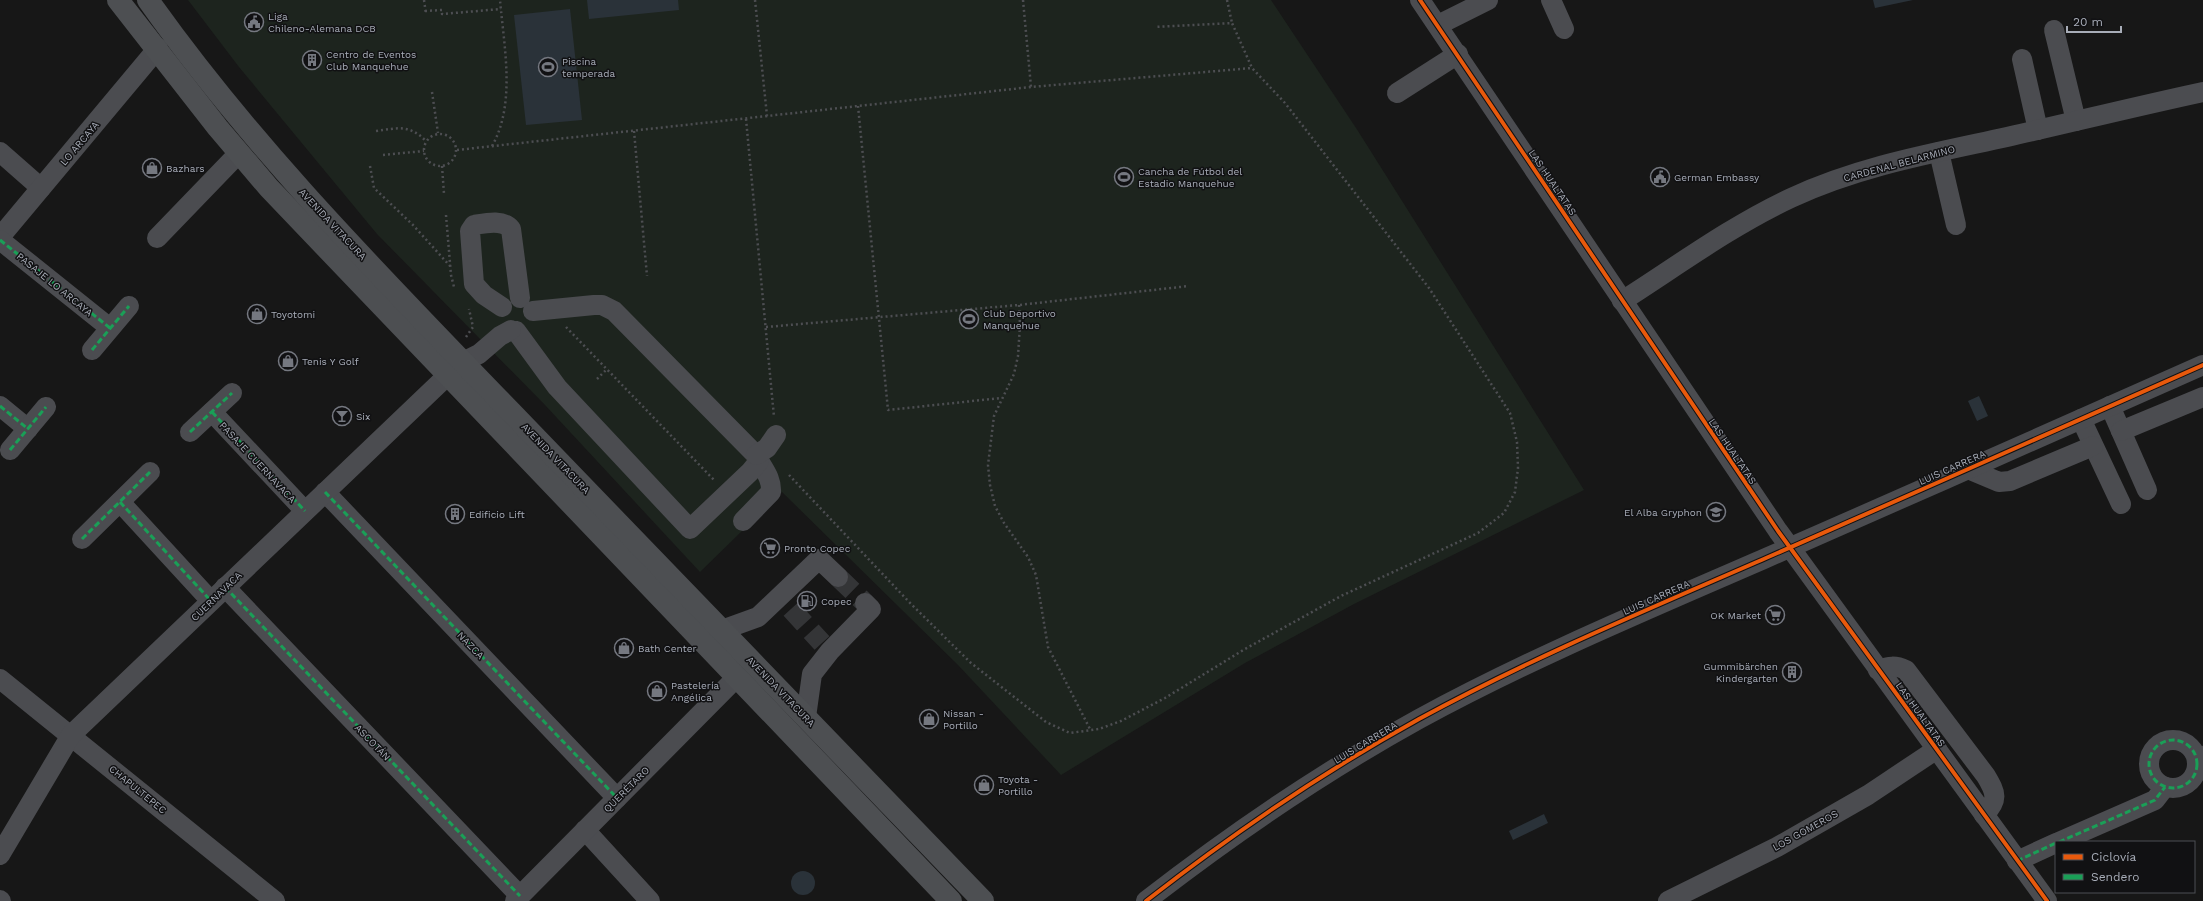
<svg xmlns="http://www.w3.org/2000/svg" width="2203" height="901" font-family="'Work Sans',sans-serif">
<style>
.green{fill:#1d241e}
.water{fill:#2a3239}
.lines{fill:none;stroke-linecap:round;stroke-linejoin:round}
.minor-tunnel{stroke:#343537;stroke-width:20;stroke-dasharray:20 10;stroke-linecap:butt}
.path{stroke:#4d4e52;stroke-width:2.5;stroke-dasharray:2 3;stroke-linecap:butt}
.minor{stroke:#4b4c50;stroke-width:20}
.major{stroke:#4d4f52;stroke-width:22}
.quiet{stroke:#1a9f57;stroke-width:3;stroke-dasharray:6 3;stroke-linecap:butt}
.cycleway-casing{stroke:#111113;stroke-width:6}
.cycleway{stroke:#e8590c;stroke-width:4}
.labels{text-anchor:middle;stroke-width:3;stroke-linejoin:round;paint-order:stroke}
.poi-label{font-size:10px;fill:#a8adb8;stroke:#111113;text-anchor:start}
.street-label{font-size:10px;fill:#a8adb8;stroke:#111113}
</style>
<rect width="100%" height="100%" fill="#171717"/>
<path class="green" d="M188,0h1083l87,131 226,359 -230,114 -109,59 -184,112 -103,-110 -176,-173 -82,80 -155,-167 -168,-171 -138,-167z"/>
<g class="water">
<path d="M587,0h91l1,10 -90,9z"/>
<path d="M1873,0h40l-38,8z"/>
<path d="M570,9l12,111 -56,5 -12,-110z"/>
<path d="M1979,396l9,20 -11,5 -9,-20z"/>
<path d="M1544,814l4,9 -35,17 -4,-9z"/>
<circle cx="803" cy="883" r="12"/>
</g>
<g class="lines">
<g class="minor-tunnel">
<path d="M838,577l27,26"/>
<path d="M791,609l31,34"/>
</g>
<g class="path">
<path d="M424,0l2,14"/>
<path d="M755,0l12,116 264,-29 221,-19"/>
<path d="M1023,0l8,87"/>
<path d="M1227,0l5,23"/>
<path d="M425,11l17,-1v4l59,-5"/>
<path d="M432,92l6,41"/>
<path d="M858,106l30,304 113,-12"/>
<path d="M746,119l28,298"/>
<path d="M376,131c22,-3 33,-7 50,10"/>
<path d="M634,131l13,145"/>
<circle cx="440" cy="150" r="16"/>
<path d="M492,146c24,-42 12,-99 8,-146"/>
<path d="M457,150l310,-34"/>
<path d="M383,155l41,-4"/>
<path d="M370,166l4,22 39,37 37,41"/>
<path d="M442,166l2,28"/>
<path d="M446,215l5,60 3,12"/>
<path d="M1019,305l1,20 -2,31 -4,18 -20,42 -6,49 2,20 5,21 9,17 24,34 8,18 12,72 43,84"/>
<path d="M566,327l148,153"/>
<path d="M766,327l253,-22 170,-19"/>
<path d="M466,337l7,-10 -4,-18"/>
<path d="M597,379l10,-10"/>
<path d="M789,475l122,129 60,59 75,59 24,11 29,-4 22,-8 44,-23 80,-49 96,-53 137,-63 26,-20 11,-21 3,-24 -1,-26 -7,-29 -81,-125 -144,-185 -33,-35 -20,-45 -77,4"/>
<path d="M2192,749l11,-2"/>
</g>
<g class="minor">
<path d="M1420,0l358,531 269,370"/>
<path d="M1551,0l13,29"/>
<path d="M1438,25l50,-25"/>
<path d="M2054,30l22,91"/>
<path d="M2022,59l16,71"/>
<path d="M1397,93l61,-39"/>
<path d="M0,152l41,36"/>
<path d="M1939,152l17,73"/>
<path d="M0,237l158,-189"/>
<path d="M157,238l82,-85"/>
<path d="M0,240l110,88"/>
<path d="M1622,301c55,-35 109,-75 169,-103 68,-32 143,-45 216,-61 66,-15 131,-31 196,-45"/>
<path d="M502,307l-18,-12 -10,-11 -4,-53 4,-6c12,-2 29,-6 37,4l9,69"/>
<path d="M533,311l61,-6h8l12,6 142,144c6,13 16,22 15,37l-28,29"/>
<path d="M516,331l41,56 133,142 60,-57 9,-11"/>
<path d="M92,350l37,-44"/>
<path d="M0,406l28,23"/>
<path d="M2110,406l37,84"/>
<path d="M212,412l93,99"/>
<path d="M2081,419l40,85"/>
<path d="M2121,431l82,-34"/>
<path d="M190,432l42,-39"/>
<path d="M10,450l36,-43"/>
<path d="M756,455l11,-7 9,-13"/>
<path d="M1968,469l31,13 11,-1 83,-35"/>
<path d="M325,492l292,306"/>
<path d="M120,502l91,99"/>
<path d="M82,539l68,-67"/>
<path d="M225,587l295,309"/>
<path d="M722,630l36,-13 61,-58 19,18"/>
<path d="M1878,670c11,-4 17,-5 28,0l80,106c10,17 13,24 -2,39"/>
<path d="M0,679l275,222"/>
<path d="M806,717l6,-43 18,-23 41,-42 -6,-6"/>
<circle cx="2173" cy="764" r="24"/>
<path d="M585,830l65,71"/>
<path d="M2059,842l96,-42 10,-13"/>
<path d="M0,855l71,-120 377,-360 15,-13 16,-8 21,-18 11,-6"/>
<path d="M2017,861l39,-18"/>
<path d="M0,900l1,1"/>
<path d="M515,901l222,-224"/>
<path d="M1146,901c86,-67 177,-129 273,-182 112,-61 230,-110 347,-161 146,-64 291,-128 437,-193"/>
<path d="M1668,901l109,-54 91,-52 69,-46"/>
</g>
<g class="major">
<path d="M118,0l100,128 51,60 682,713"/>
<path d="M148,0c106,150 236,280 363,412 157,163 315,326 472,489"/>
</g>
<g class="quiet">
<path d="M0,240l110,88"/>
<path d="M92,350l37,-44"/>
<path d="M0,406l28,23"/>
<path d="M212,412l93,99"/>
<path d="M190,432l42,-39"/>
<path d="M10,450l36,-43"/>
<path d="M325,492l292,306"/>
<path d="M120,502l91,99"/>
<path d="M82,539l68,-67"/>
<path d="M225,587l295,309"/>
<circle cx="2173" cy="764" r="24"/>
<path d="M2059,842l96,-42 10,-13"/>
<path d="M2017,861l39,-18"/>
</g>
<defs>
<g id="cycleway">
<path d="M1420,0l358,531 269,370"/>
<path d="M1146,901c86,-67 177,-129 273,-182 112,-61 230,-110 347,-161 146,-64 291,-128 437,-193"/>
</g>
</defs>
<use href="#cycleway" class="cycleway-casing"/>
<use href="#cycleway" class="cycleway"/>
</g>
<defs>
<symbol id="civic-ring" viewBox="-11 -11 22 22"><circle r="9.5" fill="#111113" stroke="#757880" stroke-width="1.5"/><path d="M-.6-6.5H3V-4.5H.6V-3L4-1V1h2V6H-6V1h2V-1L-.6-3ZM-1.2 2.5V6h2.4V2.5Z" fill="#757880"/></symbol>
<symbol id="building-ring" viewBox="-11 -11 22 22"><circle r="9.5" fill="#111113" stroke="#757880" stroke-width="1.5"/><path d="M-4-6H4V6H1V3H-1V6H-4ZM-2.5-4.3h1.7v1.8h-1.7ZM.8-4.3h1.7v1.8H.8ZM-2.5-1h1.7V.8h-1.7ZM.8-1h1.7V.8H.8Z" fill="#757880"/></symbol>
<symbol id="stadium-ring" viewBox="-11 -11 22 22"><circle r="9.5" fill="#111113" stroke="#757880" stroke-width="1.5"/><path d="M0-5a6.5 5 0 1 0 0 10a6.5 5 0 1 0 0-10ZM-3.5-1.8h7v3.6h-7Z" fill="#757880"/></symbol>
<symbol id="shop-ring" viewBox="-11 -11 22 22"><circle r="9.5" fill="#111113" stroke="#757880" stroke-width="1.5"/><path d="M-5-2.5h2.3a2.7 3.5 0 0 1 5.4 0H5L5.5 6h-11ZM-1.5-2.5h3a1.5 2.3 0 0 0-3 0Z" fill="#757880"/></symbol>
<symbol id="bar-ring" viewBox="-11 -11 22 22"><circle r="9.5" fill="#111113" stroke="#757880" stroke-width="1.5"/><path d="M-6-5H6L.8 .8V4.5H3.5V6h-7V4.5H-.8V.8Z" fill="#757880"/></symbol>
<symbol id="school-ring" viewBox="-11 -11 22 22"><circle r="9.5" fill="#111113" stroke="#757880" stroke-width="1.5"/><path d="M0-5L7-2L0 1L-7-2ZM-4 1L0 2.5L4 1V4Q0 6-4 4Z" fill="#757880"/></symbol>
<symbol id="supermarket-ring" viewBox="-11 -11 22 22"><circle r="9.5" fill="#111113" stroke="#757880" stroke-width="1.5"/><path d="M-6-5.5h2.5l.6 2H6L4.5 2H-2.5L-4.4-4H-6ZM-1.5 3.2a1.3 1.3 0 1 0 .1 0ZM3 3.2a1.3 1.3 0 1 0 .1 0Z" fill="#757880"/></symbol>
<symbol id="fuel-ring" viewBox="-11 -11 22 22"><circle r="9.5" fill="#111113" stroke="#757880" stroke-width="1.5"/><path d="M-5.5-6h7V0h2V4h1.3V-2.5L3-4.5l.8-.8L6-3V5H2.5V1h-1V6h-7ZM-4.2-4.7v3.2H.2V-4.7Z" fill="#757880"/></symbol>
</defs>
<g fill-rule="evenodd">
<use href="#civic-ring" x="243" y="11" width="22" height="22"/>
<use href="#building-ring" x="301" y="49" width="22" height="22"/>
<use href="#stadium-ring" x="537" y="56" width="22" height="22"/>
<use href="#shop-ring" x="141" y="157" width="22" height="22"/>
<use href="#stadium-ring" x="1113" y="166" width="22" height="22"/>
<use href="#civic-ring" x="1649" y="166" width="22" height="22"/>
<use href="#shop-ring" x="246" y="303" width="22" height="22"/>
<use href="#stadium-ring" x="958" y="308" width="22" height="22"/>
<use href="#shop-ring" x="277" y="350" width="22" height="22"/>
<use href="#bar-ring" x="331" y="405" width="22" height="22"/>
<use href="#school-ring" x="1705" y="501" width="22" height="22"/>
<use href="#building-ring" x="444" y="503" width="22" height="22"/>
<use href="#supermarket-ring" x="759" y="537" width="22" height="22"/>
<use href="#fuel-ring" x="796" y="590" width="22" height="22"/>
<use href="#supermarket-ring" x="1764" y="604" width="22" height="22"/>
<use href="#shop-ring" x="613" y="637" width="22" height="22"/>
<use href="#building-ring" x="1781" y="661" width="22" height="22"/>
<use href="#shop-ring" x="646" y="680" width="22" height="22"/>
<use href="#shop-ring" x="918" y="708" width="22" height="22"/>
<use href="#shop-ring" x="973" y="774" width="22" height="22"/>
</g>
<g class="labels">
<g class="poi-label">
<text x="268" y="20">Liga<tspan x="268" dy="12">Chileno-Alemana DCB</tspan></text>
<text x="326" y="58">Centro de Eventos<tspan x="326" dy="12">Club Manquehue</tspan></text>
<text x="562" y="65">Piscina<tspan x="562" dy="12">temperada</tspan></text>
<text x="166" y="172">Bazhars</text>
<text x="1138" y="175">Cancha de Fútbol del<tspan x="1138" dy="12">Estadio Manquehue</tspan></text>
<text x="1674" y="181">German Embassy</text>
<text x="983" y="317">Club Deportivo<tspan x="983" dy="12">Manquehue</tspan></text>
<text x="271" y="318">Toyotomi</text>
<text x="302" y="365">Tenis Y Golf</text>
<text x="356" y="420">Six</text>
<text x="1702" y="516" text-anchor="end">El Alba Gryphon</text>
<text x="469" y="518">Edificio Lift</text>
<text x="784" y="552">Pronto Copec</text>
<text x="821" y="605">Copec</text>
<text x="1761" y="619" text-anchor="end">OK Market</text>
<text x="638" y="652">Bath Center</text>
<text x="1778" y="670" text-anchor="end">Gummibärchen<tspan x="1778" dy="12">Kindergarten</tspan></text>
<text x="671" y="689">Pastelería<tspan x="671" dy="12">Angélica</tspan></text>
<text x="943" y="717">Nissan -<tspan x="943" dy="12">Portillo</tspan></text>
<text x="998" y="783">Toyota -<tspan x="998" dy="12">Portillo</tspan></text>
</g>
<g class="street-label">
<text transform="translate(79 143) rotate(-50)" y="4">LO ARCAYA</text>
<text transform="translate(1899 163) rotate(-15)" y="4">CARDENAL BELARMINO</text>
<text transform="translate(1553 182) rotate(56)" y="4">LAS HUALTATAS</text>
<text transform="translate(333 224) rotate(47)" y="4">AVENIDA VITACURA</text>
<text transform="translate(55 284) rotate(39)" y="4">PASAJE LO ARCAYA</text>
<text transform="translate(1733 451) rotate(56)" y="4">LAS HUALTATAS</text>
<text transform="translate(556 458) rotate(46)" y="4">AVENIDA VITACURA</text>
<text transform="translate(258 462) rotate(47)" y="4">PASAJE CUERNAVACA</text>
<text transform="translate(1952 467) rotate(-24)" y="4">LUIS CARRERA</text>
<text transform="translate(216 596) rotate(-44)" y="4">CUERNAVACA</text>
<text transform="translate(1656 597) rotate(-24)" y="4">LUIS CARRERA</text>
<text transform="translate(471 645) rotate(46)" y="4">NAZCA</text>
<text transform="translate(781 691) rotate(46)" y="4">AVENIDA VITACURA</text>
<text transform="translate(1921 714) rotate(54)" y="4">LAS HUALTATAS</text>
<text transform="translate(373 742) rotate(46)" y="4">ASCOTÁN</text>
<text transform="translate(1365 742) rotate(-31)" y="4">LUIS CARRERA</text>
<text transform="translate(138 789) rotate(39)" y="4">CHAPULTEPEC</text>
<text transform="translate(626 789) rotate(-45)" y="4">QUERÉTARO</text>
<text transform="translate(1805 830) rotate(-29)" y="4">LOS GOMEROS</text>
</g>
</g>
<rect x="2055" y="841" width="140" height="52" fill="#111113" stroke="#4d4f55"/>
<rect x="2063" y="854" width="20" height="6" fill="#e8590c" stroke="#4d4f55"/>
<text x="2091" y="861" font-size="12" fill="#a8adb8">Ciclovía</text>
<rect x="2063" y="874" width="20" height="6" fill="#1a9f57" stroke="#4d4f55"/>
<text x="2091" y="881" font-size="12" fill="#a8adb8">Sendero</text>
<path d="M2067 26v6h54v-6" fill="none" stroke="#a8adb8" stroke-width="2"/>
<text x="2073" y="26" font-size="12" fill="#a8adb8" stroke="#111113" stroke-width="3" paint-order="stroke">20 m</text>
</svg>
